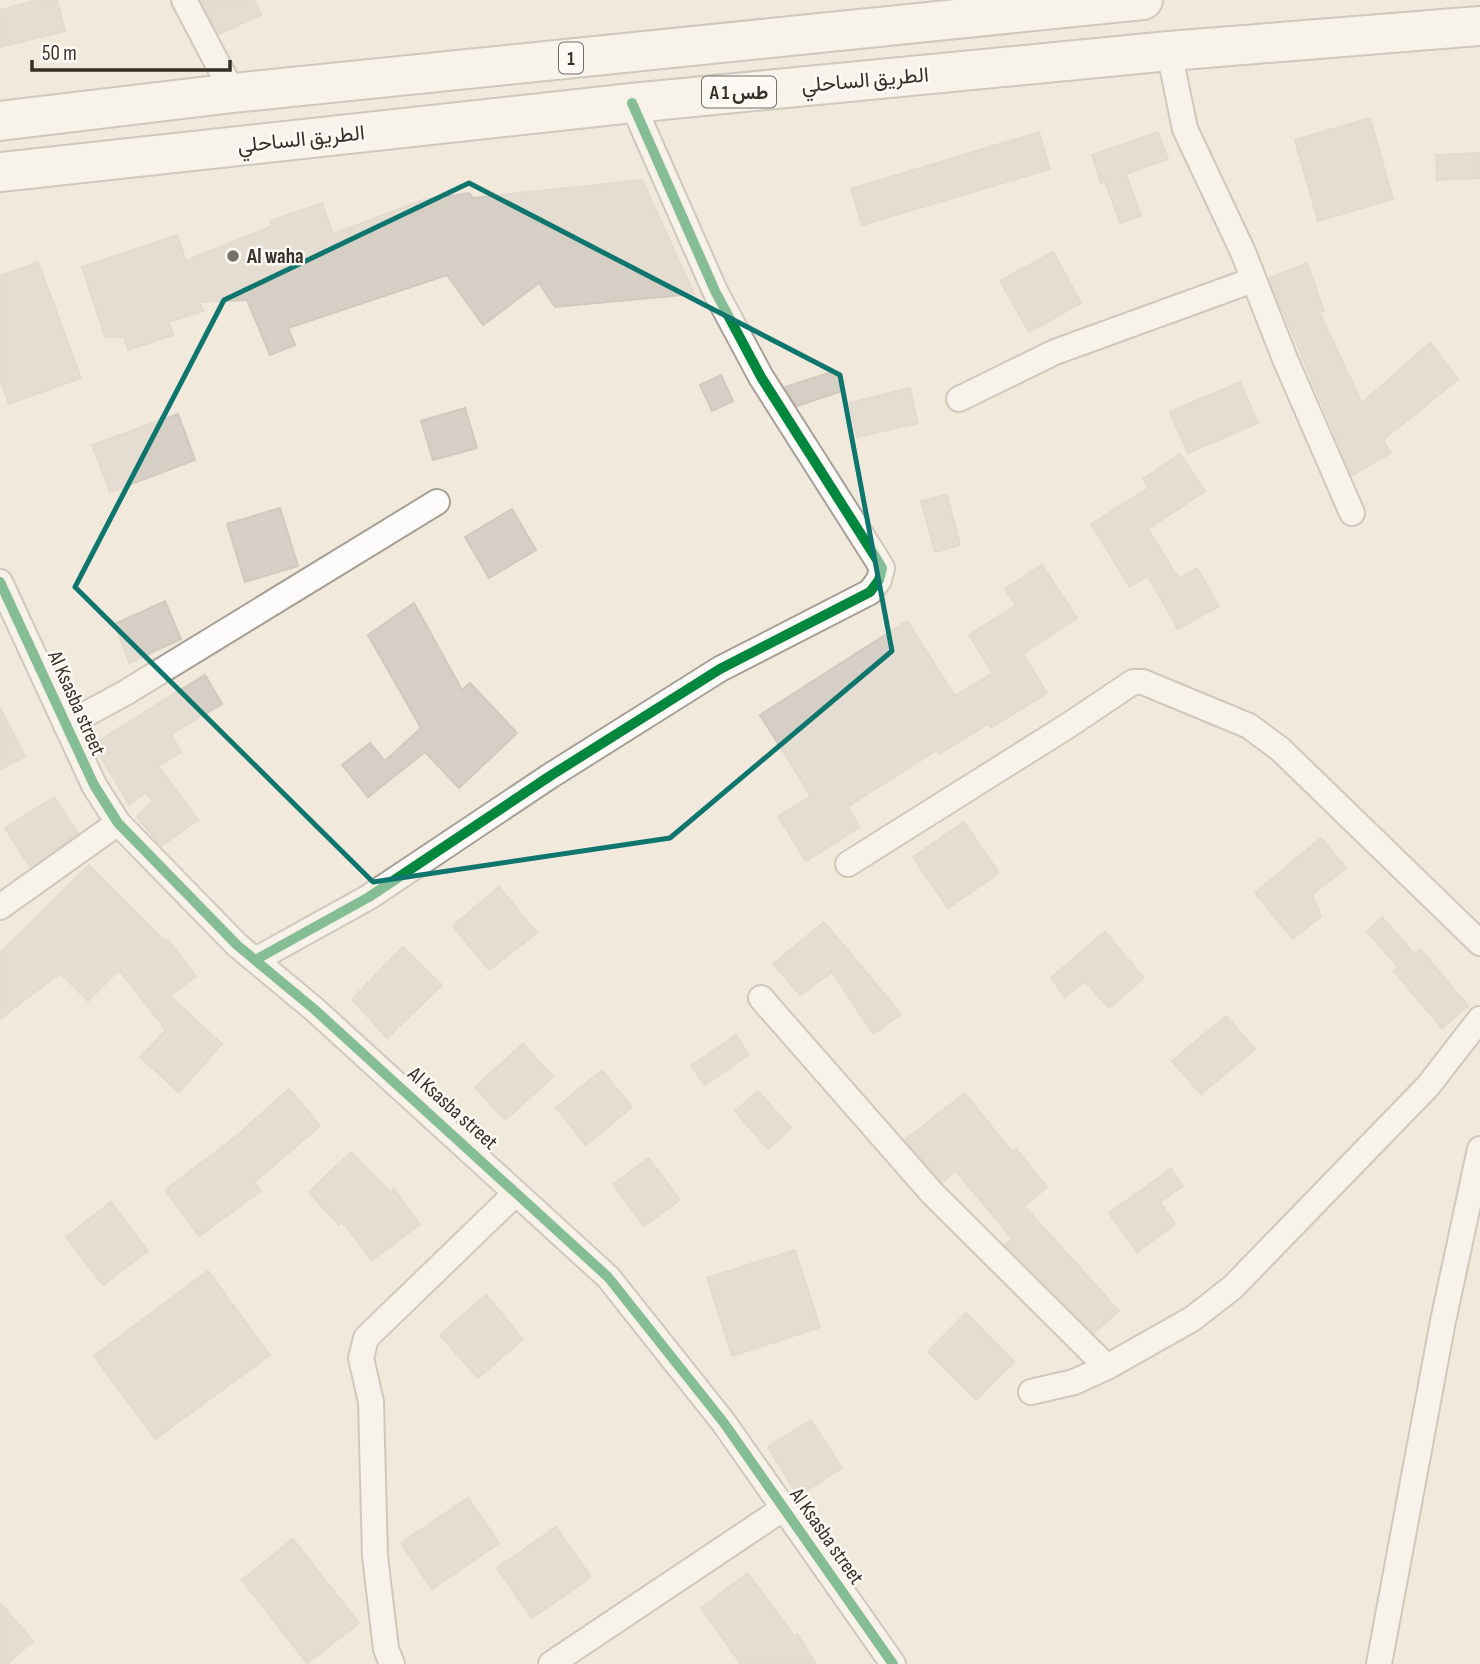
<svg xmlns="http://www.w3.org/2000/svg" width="1480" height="1664" font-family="'Sofia Sans Condensed',Vazirmatn,sans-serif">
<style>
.building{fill:#d6cfc5;stroke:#cfc9bf;stroke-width:2}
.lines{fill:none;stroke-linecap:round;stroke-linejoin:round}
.minor-casing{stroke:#a7a097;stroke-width:28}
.trunk-casing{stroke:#a7a097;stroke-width:42}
.minor{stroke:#fdfcfa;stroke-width:24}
.trunk{stroke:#fdfcfa;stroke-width:38}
.cycleway-casing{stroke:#fdfaf5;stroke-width:15}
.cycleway{stroke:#00873e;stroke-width:10}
.marked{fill:none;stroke:#0f766e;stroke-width:5;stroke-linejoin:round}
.poi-dot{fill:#787167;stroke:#fdfaf5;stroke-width:2.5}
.labels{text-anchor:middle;stroke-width:5;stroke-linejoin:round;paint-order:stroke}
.shield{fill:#fdfaf5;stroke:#726d66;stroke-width:2}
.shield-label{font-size:19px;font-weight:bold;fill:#363028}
.street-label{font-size:21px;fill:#363028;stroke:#fdfaf5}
.poi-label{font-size:21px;font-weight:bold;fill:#363028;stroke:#fdfaf5;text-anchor:start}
</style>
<rect width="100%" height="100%" fill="#f2e9dd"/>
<g class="building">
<path d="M38,0h19l8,31 -65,16v-37z"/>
<path d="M201,0h54l6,15 -42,19z"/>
<path d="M1370,118l23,81 -75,22 -23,-81z"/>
<path d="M1039,132l11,37 -188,56 -11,-36z"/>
<path d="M1158,132l10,27 -42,15 15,42 -21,7 -15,-42 -4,2 -9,-28z"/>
<path d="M1480,153v25l-43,2 -1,-25z"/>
<path d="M642,180l52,114 -139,13 -16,-24 -56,42 -36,-50 -159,53 7,17 -25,10 -23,-55 -47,2 3,9 -34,11 4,13 -45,15 -4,-13h-19l-23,-70 95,-32 9,26 86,-35 -2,-5 52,-18 11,31 90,-34 46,-7 4,5z"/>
<path d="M1053,252l28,51 -52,29 -29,-51z"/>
<path d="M38,262l43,116 -72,26 -9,-24v-104z"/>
<path d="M1307,263l17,48 -5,1 43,91 68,-60 28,36 -75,61 8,13 -39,22 -83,-197z"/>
<path d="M835,371l7,20 -45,15 -12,-19z"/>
<path d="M721,375l12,26 -21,10 -12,-26z"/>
<path d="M1240,382l18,41 -70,30 -18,-41z"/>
<path d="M910,388l8,35 -61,14 -8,-34z"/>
<path d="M465,408l12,40 -44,12 -12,-39z"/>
<path d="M178,414l17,46 -85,32 -18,-47z"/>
<path d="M1180,454l25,37 -57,38 31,50 18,-11 22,38 -41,23 -30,-53 -18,11 -39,-63 58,-36 -6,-9z"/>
<path d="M947,495l13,50 -25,7 -14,-51z"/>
<path d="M280,508l18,58 -53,16 -18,-58z"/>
<path d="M512,509l24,41 -47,28 -24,-41z"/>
<path d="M1042,565l35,53 -54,36 24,39 -56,35 -3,-4 -49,30 -2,-4 -90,57 13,20 -54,34 -28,-45 33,-20 -51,-81 147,-94 48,75 38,-23 -24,-38 47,-30 -11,-16z"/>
<path d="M165,601l16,38 -52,24 -14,-39z"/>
<path d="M414,603l48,87 8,-7 47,50 -58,55 -34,-36 -57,45 -26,-32 28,-22 15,18 36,-33 -53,-93z"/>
<path d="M205,675l17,29 -51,30 10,18 -23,14 40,54 -37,26 -24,-29 16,-16 -7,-8 -17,11 -36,-60z"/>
<path d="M0,708l25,48 -25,14z"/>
<path d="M54,797l24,36 -48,34 -25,-39z"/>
<path d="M964,822l35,51 -51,35 -35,-51z"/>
<path d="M1321,838l25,30 -34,27 9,21 -28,23 -38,-46z"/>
<path d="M89,865l77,77 2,-2 28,36 -26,20 52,48 -43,48 -39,-35 26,-27 -47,-60 -31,31 -28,-28 -60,46v-66z"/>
<path d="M499,887l38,46 -48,37 -36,-44z"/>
<path d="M1382,917l32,37 6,-5 48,57 -26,22 -48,-57 4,-4 -31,-36z"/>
<path d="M824,922l77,92 -28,20 -41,-62 -32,23 -27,-31z"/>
<path d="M1105,932l39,46 -35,30 -24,-27 -20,16 -14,-19z"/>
<path d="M403,947l39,38 -55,53 -35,-39z"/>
<path d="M1226,1016l29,33 -54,45 -29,-33z"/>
<path d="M736,1035l13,20 -44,30 -14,-19z"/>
<path d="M523,1044l30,33 -48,43 -30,-33z"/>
<path d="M602,1070l30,37 -46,38 -30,-37z"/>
<path d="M289,1089l31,37 -66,56 7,9 -62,45 -34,-46 69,-52z"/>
<path d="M758,1091l33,37 -23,21 -33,-38z"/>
<path d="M965,1093l47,59 4,-3 31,38 -23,19 95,105 -25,22 -89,-88 7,-7 -56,-67 -14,11 -37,-42z"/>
<path d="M351,1152l39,40 4,-3 26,35 -48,36 -30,-38 -3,3 -30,-33z"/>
<path d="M649,1158l31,42 -36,26 -31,-42z"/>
<path d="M1171,1169l12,17 -23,16 15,22 -38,28 -28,-39z"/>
<path d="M111,1202l37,49 -45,34 -37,-48z"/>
<path d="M795,1250l25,77 -88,29 -25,-78z"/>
<path d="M208,1271l62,84 -115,84 -61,-83z"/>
<path d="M486,1295l37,44 -45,39 -38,-43z"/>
<path d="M966,1313l48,49 -38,38 -48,-49z"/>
<path d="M811,1420l31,48 -44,28 -30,-49z"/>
<path d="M468,1498l31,45 -67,46 -31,-46z"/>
<path d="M556,1527l35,50 -59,41 -35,-50z"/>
<path d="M293,1539l66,84 -52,40 -65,-83z"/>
<path d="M748,1573l46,63 3,-2 19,30h-75l-40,-56z"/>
<path d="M0,1603l33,38 -26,23h-7z"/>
</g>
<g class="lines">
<defs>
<g id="minor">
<path d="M184,0l49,93"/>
<path d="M1169,51l16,78 58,123 42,107 67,154"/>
<path d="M959,399l96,-47 198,-72"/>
<path d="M0,582l94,203 24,38 119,122 77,64 294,268 116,146 169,241"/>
<path d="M66,725l59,-32 312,-191"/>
<path d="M848,864l221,-139 64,-43h10l106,44 31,23 200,194"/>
<path d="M0,907l118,-84"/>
<path d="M257,959l112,-62 181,-121 170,-107 150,-77 9,-12 3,-12 -6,-10 -115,-181 -46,-86 -83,-188"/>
<path d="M761,998l171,195 175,174"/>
<path d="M1031,1392l43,-10 33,-15 85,-48 41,-32 195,-201 52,-67"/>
<path d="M392,1664l-6,-15 -11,-93 -4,-154 -10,-44 5,-20 150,-145"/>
<path d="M551,1664l233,-156"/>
<path d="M1379,1664l64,-343 37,-172"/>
</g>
<g id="trunk">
<path d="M0,121l233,-28 910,-93"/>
<path d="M0,172l632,-69 537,-52 311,-25"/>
</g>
</defs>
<use href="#minor" class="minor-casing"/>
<use href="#trunk" class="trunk-casing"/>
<use href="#minor" class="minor"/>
<use href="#trunk" class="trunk"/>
<defs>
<g id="cycleway">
<path d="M0,582l94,203 24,38 119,122 77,64 294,268 116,146 169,241"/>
<path d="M257,959l112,-62 181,-121 170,-107 150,-77 9,-12 3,-12 -6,-10 -115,-181 -46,-86 -83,-188"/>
</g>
</defs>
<use href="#cycleway" class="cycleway-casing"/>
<use href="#cycleway" class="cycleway"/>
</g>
<path d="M0 0H1480V1664H0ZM469,183l371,192 52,276 -222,187 -297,44 -298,-295 149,-287z" fill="#f2e9dd" fill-opacity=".55" fill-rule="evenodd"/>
<path class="marked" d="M469,183l371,192 52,276 -222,187 -297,44 -298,-295 149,-287z"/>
<circle class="poi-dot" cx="233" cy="256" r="7"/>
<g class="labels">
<g class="shield">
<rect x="559" y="42.5" width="24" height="31" rx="5"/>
<rect x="702" y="76.5" width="74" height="31" rx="5"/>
</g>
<g class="shield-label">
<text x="571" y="65">1</text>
<text x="739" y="99">A 1 طس</text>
</g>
<g class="street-label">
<text transform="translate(865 80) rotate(-5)" y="7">الطريق الساحلي</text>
<text transform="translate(301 139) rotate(-6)" y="7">الطريق الساحلي</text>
<text transform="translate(77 703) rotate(66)" y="7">Al Ksasba street</text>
<text transform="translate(453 1108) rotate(42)" y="7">Al Ksasba street</text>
<text transform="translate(827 1536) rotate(55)" y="7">Al Ksasba street</text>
</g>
<g class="poi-label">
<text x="247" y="263">Al waha</text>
</g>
</g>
<path d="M32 60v10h198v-10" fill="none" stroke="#363028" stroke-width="3.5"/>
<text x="42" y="60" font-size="21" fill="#363028" stroke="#fdfaf5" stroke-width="5" paint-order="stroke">50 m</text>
</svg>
